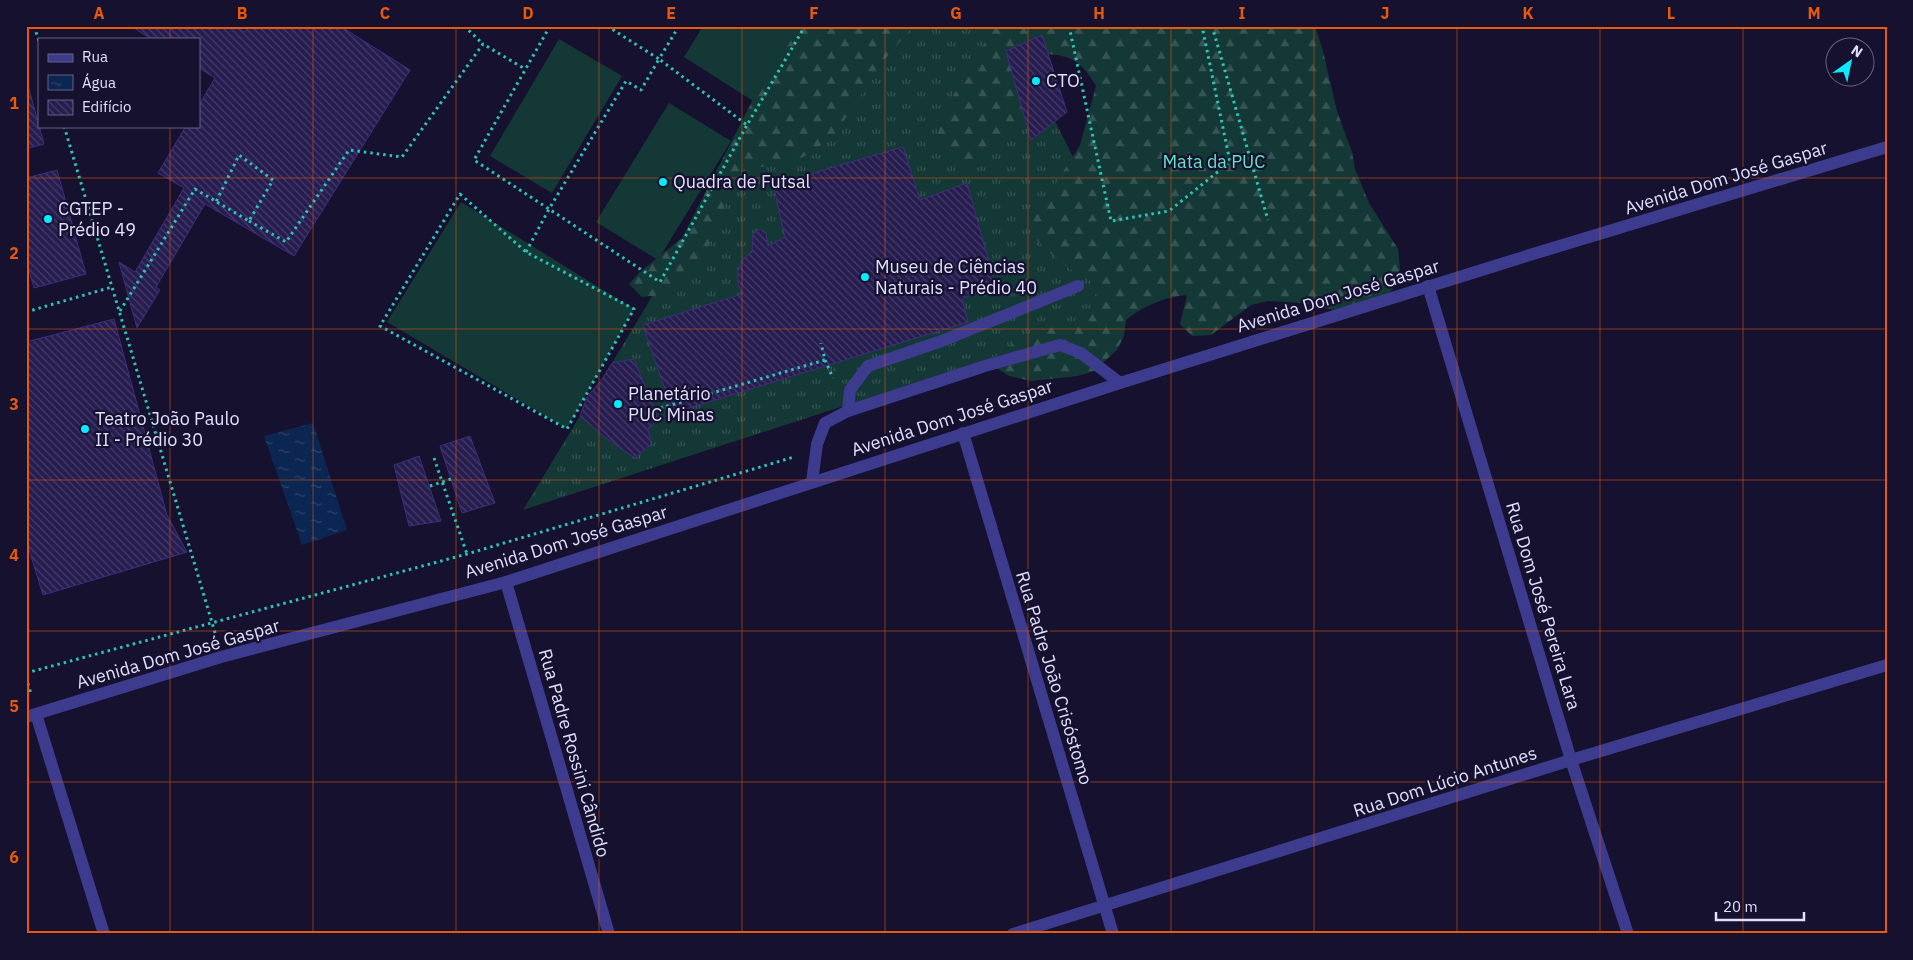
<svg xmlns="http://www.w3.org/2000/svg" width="1913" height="960" font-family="'IBM Plex Sans',sans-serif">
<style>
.grass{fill:url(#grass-tufts)}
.forest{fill:url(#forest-firs)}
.pitch{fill:#143836}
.water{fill:url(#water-ripples)}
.building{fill:url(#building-back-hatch);stroke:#3c2e7c}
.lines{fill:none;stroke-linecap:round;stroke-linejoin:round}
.path{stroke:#2dc4b9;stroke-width:3;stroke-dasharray:2.5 4;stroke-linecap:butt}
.minor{stroke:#3d3b8e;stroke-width:12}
.grid{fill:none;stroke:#e8590c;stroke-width:1;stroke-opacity:0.55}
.poi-dot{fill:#0aeaff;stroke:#15112e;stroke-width:2}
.labels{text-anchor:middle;stroke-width:4.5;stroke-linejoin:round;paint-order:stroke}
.poi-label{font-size:18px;fill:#e1deff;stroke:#15112e;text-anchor:start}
.park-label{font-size:18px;fill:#64e5c3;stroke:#15112e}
.street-label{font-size:18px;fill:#e1deff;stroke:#15112e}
.neatline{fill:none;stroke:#e8590c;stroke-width:2}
.grid-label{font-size:16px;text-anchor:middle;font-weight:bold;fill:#e8590c}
</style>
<defs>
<pattern id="grass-tufts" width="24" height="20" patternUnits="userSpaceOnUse" patternTransform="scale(1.25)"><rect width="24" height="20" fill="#143836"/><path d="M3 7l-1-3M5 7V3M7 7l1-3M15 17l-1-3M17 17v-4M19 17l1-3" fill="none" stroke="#365454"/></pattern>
<pattern id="forest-firs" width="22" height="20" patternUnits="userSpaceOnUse" patternTransform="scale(1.25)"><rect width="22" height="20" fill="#143836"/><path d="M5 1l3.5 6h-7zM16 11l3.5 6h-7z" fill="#365454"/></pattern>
<pattern id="water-ripples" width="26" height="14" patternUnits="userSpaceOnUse" patternTransform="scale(1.25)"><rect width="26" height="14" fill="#0b2652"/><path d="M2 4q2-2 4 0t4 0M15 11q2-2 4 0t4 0" fill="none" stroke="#2e456c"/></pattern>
<pattern id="building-back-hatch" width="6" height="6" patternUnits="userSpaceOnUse" patternTransform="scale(1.25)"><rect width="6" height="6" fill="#261c4f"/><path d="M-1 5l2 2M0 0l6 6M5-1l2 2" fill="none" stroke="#453d69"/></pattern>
</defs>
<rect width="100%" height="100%" fill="#15112e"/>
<path class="grass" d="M805,26h211l17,51 40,80 45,160 -595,193 124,-205 100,-180z"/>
<g class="forest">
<path d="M792,26h121l-27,32 -54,80 -29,19 -14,6 -49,7 -15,32 -9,32 -20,29 -36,32 -18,2 -13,-13 11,-12 42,-34 102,-199z"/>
<path d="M991,26h324l8,25 14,60 15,41 3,17 14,34 29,46 2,20 -4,16 -12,14 -49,11 -34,-7 -33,-2 -17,4 -40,30 -19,1 -12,-12 7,-29c-22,2 -44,11 -61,25l-2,16 -7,14 -23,21 -16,5 -47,5 -22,-5 -17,-11c9,-11 25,-28 39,-32 32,-11 56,-3 66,-44l-12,-14 -14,-5 -27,-22 -11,-12v-17l47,-74 16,-59c-14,-23 -23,-31 -51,-32 -5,15 -9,30 -15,45 -9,23 -43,62 -63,77l-22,-23 -8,-17 10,-29 43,-73z"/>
</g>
<g class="pitch">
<path d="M703,26h97l-47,75 -69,-44z"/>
<path d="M559,39l63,37 -70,117 -62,-37z"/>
<path d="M669,103l62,38 -73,119 -62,-38z"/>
<path d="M461,202l173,107 -67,120 -180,-107z"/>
</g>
<path class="water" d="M313,423l34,107 -45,15 -38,-109z"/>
<g class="building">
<path d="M131,26h105l9,6 3,-6h92l70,44 -116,186 -89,-52 -49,83 4,3 -23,38 -18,-66 16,10 49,-84 -26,-15 28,-47h13v-21l16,-27 -16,-10v-29h-48z"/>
<path d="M1042,35l25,77 -36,28 -25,-89z"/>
<path d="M26,78l18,66 -18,5z"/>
<path d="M903,147l17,53 47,-17 28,101 -33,15 6,23 -295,91 -30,-88 99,-31 -4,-11v-12l5,-12 9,-7 1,-18 7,-5 6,4 2,13 17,-9 -11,-49 49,-18z"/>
<path d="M57,170l29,104 -52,14 -8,-28v-82z"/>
<path d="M114,319l53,196 20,37 -144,43 -17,-55v-198z"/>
<path d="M634,359l24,60 -10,10 3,15 -16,14 -29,-20 -26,-22 7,-19 15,-18 10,-16z"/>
<path d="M470,436l25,67 -33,10 -22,-67z"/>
<path d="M419,456l22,65 -32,5 -15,-61z"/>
</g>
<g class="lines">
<g class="path">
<path d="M34,26l5,15"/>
<path d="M464,26l19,18"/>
<path d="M550,26l-76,134 75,49 77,-128 15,9 18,-31 88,66 58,-99"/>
<path d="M607,26l52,33 20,-33"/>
<path d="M1069,26l42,195 58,-10 61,-49 -28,-136"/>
<path d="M1212,26l56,194"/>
<path d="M64,126l152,510"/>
<path d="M460,194l66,58 108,57 -67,120 -187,-103z"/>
<path d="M249,221l37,21 63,-92 53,7 81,-113 42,25"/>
<path d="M526,252l23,-43 111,73 87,-157"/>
<path d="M120,311l75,-122 54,32 24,-41 -34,-25 -23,47"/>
<path d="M26,312l86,-25"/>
<path d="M825,360l8,18"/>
<path d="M654,410l171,-50 -4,-17"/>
<path d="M434,458l33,96"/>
<path d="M430,486l21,-7"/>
<path d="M26,673l441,-119 327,-97"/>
<path d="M26,677l5,17"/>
</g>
<g class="minor">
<path d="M1428,286l143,474 57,174"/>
<path d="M848,411l2,-21 18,-24 71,-24 139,-56"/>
<path d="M963,433l150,501"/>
<path d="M812,482l5,-38 8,-21 23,-12 137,-45 75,-21 21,8 39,30"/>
<path d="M506,582l103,352"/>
<path d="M36,714l68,220"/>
<path d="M26,717l195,-60 285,-75 614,-199 413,-129 354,-107"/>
<path d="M1013,934l558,-174 316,-95"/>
</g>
</g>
<path class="grid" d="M170,26v13M313,26v908M456,26v908M599,26v908M742,26v908M885,26v908M1028,26v908M1171,26v908M1314,26v908M1457,26v908M1600,26v908M1743,26v908M170,126v808M26,178h1861M26,329h1861M26,480h1861M26,631h1861M26,782h1861"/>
<g class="poi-dot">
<circle cx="1036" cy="81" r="5"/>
<circle cx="663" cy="182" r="5"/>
<circle cx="48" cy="219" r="5"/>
<circle cx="865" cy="277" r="5"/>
<circle cx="618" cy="404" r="5"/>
<circle cx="85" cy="429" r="5"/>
</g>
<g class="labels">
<g class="poi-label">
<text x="1046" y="87">CTO</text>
<text x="673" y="188">Quadra de Futsal</text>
<text x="58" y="215">CGTEP -<tspan x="58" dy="21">Prédio 49</tspan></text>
<text x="875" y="273">Museu de Ciências<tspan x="875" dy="21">Naturais - Prédio 40</tspan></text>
<text x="628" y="400">Planetário<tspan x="628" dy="21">PUC Minas</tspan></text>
<text x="95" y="425">Teatro João Paulo<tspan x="95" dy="21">II - Prédio 30</tspan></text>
</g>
<g class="park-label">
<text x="1214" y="168">Mata da PUC</text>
</g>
<g class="street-label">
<text transform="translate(1726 178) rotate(-17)" y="6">Avenida Dom José Gaspar</text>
<text transform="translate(1338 296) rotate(-17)" y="6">Avenida Dom José Gaspar</text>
<text transform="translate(952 418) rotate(-18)" y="6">Avenida Dom José Gaspar</text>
<text transform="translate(566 542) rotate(-17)" y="6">Avenida Dom José Gaspar</text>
<text transform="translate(1543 606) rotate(73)" y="6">Rua Dom José Pereira Lara</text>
<text transform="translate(178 654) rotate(-16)" y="6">Avenida Dom José Gaspar</text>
<text transform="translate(1054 678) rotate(73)" y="6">Rua Padre João Crisóstomo</text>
<text transform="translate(574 753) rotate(74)" y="6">Rua Padre Rossini Cândido</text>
<text transform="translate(1445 782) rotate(-18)" y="6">Rua Dom Lúcio Antunes</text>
</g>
</g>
<rect width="1913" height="960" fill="none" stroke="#15112e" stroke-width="55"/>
<rect x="38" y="38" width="162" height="90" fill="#15112e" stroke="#676382"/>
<rect x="48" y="54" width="25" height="8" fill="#3d3b8e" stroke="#676382"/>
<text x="82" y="62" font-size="15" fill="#e1deff">Rua</text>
<rect x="48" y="75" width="25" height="15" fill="url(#water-ripples)" stroke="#676382"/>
<text x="82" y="88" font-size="15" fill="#e1deff">Água</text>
<rect x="48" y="100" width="25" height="15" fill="url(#building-back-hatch)" stroke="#676382"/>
<text x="82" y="112" font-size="15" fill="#e1deff">Edifício</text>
<g transform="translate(1850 62) rotate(33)"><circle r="24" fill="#15112e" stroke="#676382"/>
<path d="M0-4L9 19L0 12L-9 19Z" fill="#0aeaff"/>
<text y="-8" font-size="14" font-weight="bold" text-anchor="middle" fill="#e1deff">N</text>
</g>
<path d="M1716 912v8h88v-8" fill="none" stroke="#e1deff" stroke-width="2.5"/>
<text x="1723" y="912" font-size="15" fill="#e1deff" stroke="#15112e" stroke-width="4" paint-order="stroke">20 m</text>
<rect x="28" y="28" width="1858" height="904" class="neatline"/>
<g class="grid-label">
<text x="99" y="19">A</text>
<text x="242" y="19">B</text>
<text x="385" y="19">C</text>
<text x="528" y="19">D</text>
<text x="671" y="19">E</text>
<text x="814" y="19">F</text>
<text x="956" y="19">G</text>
<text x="1099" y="19">H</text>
<text x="1242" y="19">I</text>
<text x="1385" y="19">J</text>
<text x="1528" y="19">K</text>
<text x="1671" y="19">L</text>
<text x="1814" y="19">M</text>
<text x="14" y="109">1</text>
<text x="14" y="259">2</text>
<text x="14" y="410">3</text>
<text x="14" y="561">4</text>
<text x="14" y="712">5</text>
<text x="14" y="863">6</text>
</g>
</svg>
